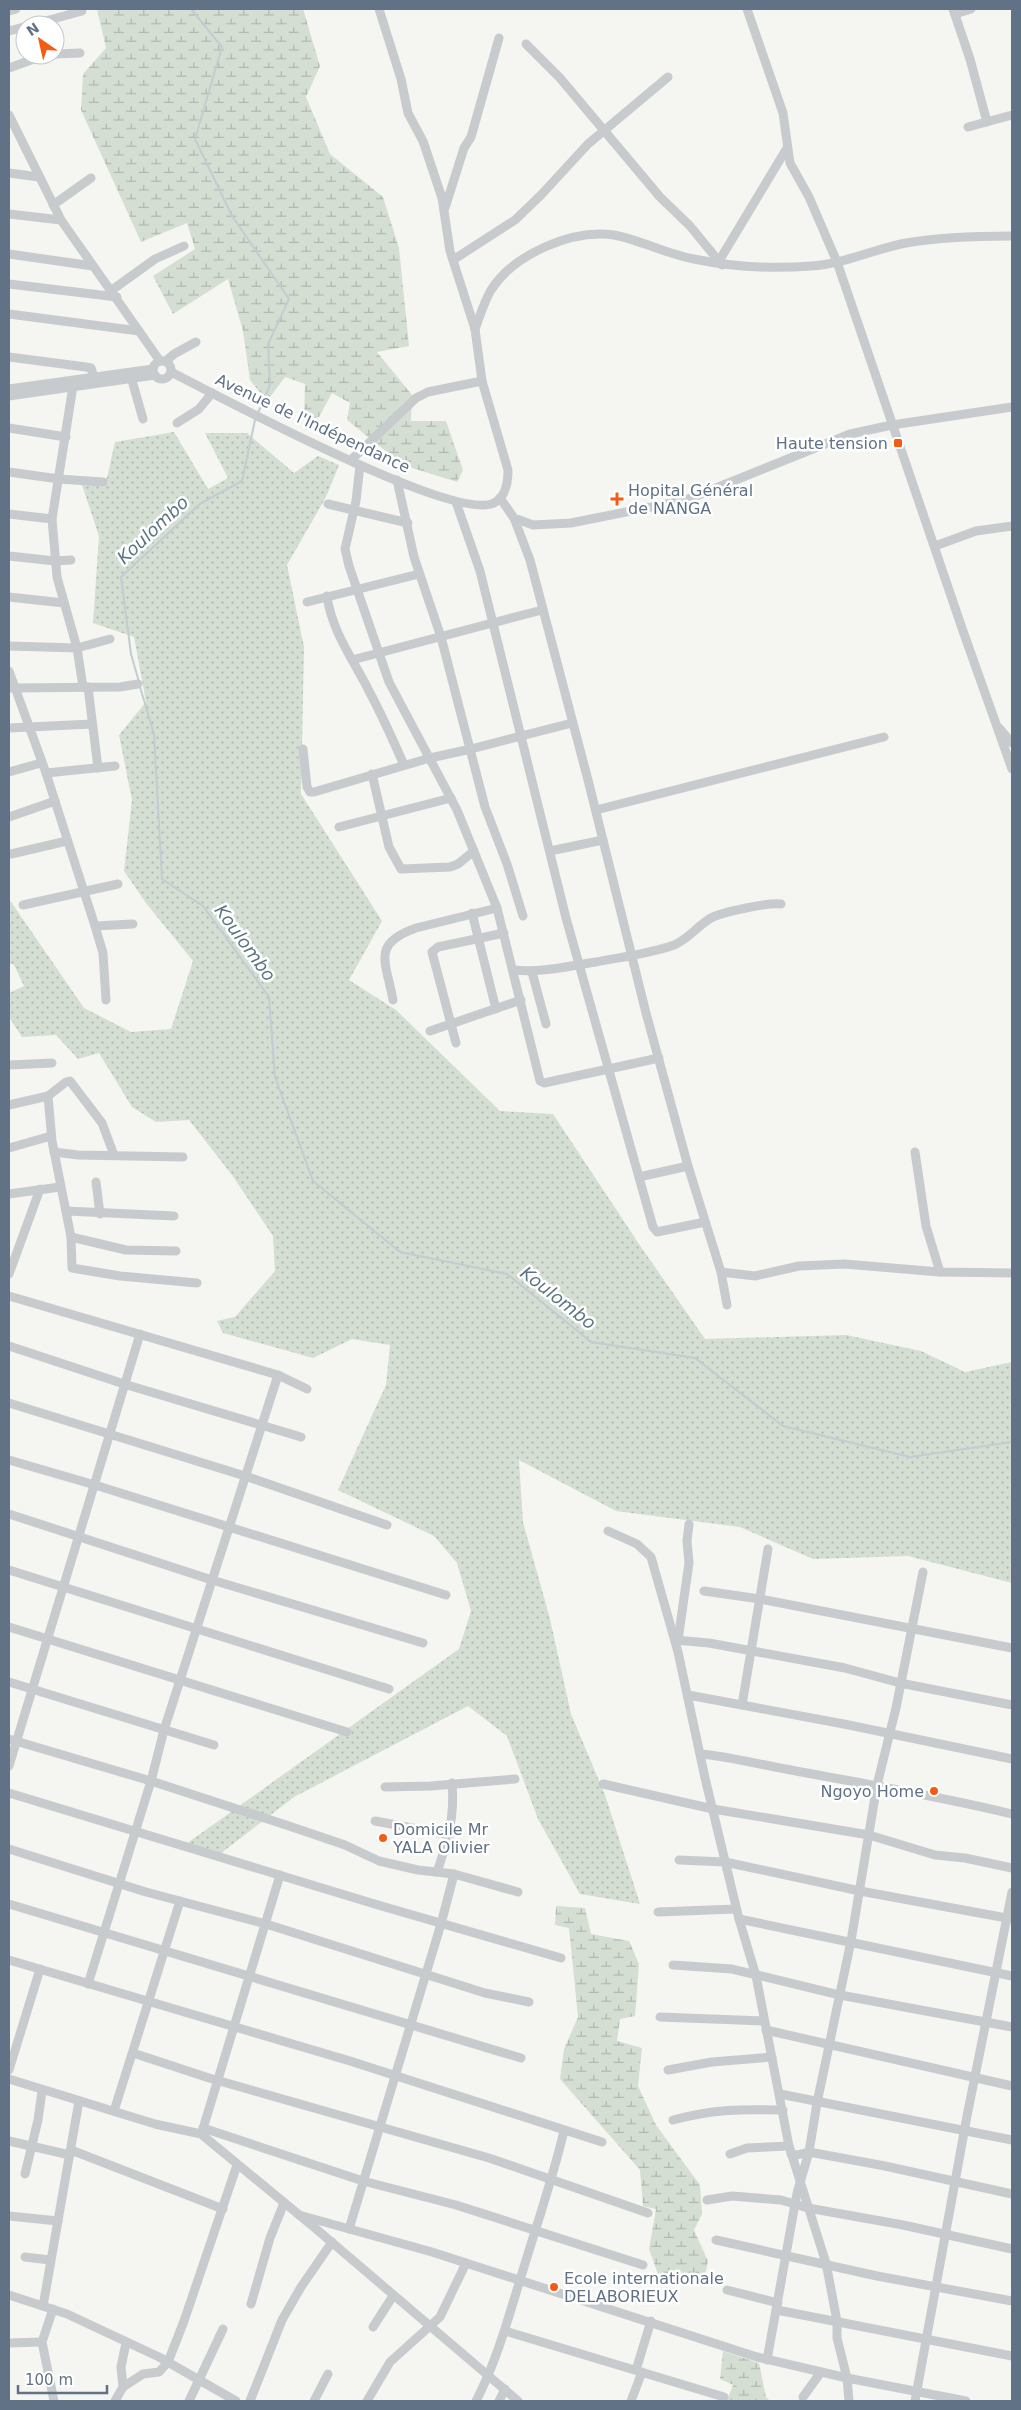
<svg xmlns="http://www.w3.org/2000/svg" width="1021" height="2410" font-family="'DejaVu Sans',sans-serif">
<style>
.grass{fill:url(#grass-dots)}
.wetland{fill:url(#wetland-marsh)}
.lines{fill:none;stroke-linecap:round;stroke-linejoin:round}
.stream{stroke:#c2ccd2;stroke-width:2}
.minor{stroke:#c8cbce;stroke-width:9}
.poi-dot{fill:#f55b13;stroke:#fff;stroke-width:2}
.labels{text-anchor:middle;stroke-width:5;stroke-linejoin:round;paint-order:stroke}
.street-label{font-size:16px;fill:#617286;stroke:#fff}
.poi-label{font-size:16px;fill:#617286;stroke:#fff;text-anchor:start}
.water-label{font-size:18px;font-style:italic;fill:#5d7583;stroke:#fff}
</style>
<defs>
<pattern id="grass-dots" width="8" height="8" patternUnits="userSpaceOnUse" patternTransform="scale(1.25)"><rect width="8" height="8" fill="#d5ded2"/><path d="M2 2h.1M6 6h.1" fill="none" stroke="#b0b8b0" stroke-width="1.8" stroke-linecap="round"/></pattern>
<pattern id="wetland-marsh" width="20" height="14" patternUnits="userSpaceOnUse" patternTransform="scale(1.25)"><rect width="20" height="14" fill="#d5ded2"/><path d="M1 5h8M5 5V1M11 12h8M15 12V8" fill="none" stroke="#b0b8b0"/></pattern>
</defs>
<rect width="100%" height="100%" fill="#f5f6f1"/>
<path class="grass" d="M174,432l34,57 20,-11 -23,-45h42l47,40 24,-17 21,9 -13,32 -39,68 17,82 -3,147 81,127 -33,59 47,30 104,101 53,3 88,133 64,92 141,-4 75,16 44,21 47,-10v221l-104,-27 -95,3 -73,-32 -124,-16 -97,-51 4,62 27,97 21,95 34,81 35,109 -60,-10 -42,-75 -31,-83 -39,-30 -174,91 -78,60 -30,-13 273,-195 12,-38 -14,-48 -23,-27 -96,-46 48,-105 4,-40 -38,-6 -39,19 -90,-25 -6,-12 18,-4 40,-46 -2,-35 -41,-61 -43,-55 -33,2 -24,-15 -33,-54 -21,6 -22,-24 -34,2 -13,-20v-24l15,-7 -10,-21 -5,-2v-64l75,109 47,24 40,-3 22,-68 -47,-58 -22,-32 8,-71 -13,-65 27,-33 -12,-65 -41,-14 6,-87 -19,-57 27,-1 8,-36z"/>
<g class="wetland">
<path d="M97,9h206l17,57 -14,31 24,57 53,43 16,51 10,98 -32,6 35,43 -1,26h35l17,49 -6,12 -54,-17 -56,-45 3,-17 -18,-10 -13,24 -15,2 1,-35 -20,-7 -18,24 -17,-21 -7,-49 -15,-52 -55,35 -20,-38 42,-27 -8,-26 -46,19 -60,-132 2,-36 23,-26z"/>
<path d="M556,1906l29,2 6,26 38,7 10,23 -4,52 -15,3 -3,22 25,7 -4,38 18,39 44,60 2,29 -8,16 14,31 -5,25 -44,-9 -10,-28 7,-40 -13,-3 -3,-36 -80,-91 4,-30 14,-32 -9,-89 -14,-3z"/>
<path d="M723,2351l36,12 7,34 4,4h-43l6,-16 -13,-6z"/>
</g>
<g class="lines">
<g class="stream">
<path d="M191,9l31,38 -27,92 37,77 57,83 -21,45 2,41 -12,28"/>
<path d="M139,682l-8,-28 -10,-77 80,-74 41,-22 13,-61"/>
<path d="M140,687l14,47 8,145 41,27 66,91 6,80 38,104 87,71 107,22 84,68 104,16 88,68 127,31 102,-15"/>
</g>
<g class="minor">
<path d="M747,9l36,104 7,50 19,34 28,65 126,369 49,138"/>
<path d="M953,9l17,50 17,63"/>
<path d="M9,11l7,-2"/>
<path d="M955,14l16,-5"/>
<path d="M9,31l73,-20"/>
<path d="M526,44l34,34 100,119 30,29 32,39"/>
<path d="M55,54l25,-1"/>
<path d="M9,68l36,-13"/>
<path d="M9,115l52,105 99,141"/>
<path d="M968,127l44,-12"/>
<path d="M9,173l30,4"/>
<path d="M53,205l38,-27"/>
<path d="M445,208l19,-60 7,-11 28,-99"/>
<path d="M9,214l52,6"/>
<path d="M9,254l84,12"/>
<path d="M453,260l62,-40 26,-25 47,-51 80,-67"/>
<path d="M719,261l68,-113"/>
<path d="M9,284l108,13"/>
<path d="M112,290l43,-31 29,-13"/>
<path d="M9,314l130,17"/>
<path d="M475,329c5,-13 9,-27 16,-39 23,-36 81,-61 123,-55 27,5 52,19 80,24 38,8 78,10 117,7 33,-2 63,-17 95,-23 34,-6 72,-7 106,-7"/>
<path d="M9,357l77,10 5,1 3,9"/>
<circle cx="162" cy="370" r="9"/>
<path d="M166,361l8,-7 22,-12"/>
<path d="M171,372c47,24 284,151 323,131 12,-6 14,-22 14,-33l-26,-89 -7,-52 -25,-78 -8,-53 -19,-57 -15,-28 -7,-34 -22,-70"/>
<path d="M131,377l12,42"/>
<path d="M73,386l-21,133 5,58 20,71 6,39"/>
<path d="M9,389l144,-20"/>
<path d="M9,396l146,-21"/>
<path d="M177,423l22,-14 13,-16"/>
<path d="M9,428l57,9"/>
<path d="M351,460l65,-62 12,-6 54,-11"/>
<path d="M360,465l-4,36 -11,48 4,17 40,116 68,128 40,98 43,173 4,2 115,-25"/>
<path d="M9,472l50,7 44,3"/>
<path d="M397,480l17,77 27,80 44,170 22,57 16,52"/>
<path d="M500,498l14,20 19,7 38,-2 115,-23 164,-66 42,-9 120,-18"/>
<path d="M456,502l24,69 86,347 87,309 4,5 48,-10"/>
<path d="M328,504l80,19"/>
<path d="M9,514l43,5"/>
<path d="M514,518l16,42 58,220 58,233 42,153 33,106 6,33"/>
<path d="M935,546l41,-15 36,-5"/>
<path d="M9,556l46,5 16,-1"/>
<path d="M327,596c5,36 26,63 42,95 13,24 24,49 35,74"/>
<path d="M9,597l55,6"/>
<path d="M307,602l112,-28"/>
<path d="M9,646l68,2 33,-9"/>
<path d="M352,660l190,-50"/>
<path d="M9,671l37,102 49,153 8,27 3,47"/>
<path d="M88,687l10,81"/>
<path d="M11,688l109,-1 18,-3"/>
<path d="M9,728l83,-4"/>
<path d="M999,728l13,15"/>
<path d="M303,749l4,38 3,5h4l116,-34 41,-9 101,-26"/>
<path d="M9,772l32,-9"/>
<path d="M46,773l69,-7"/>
<path d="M372,774l17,73 12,22 49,-2 8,-3 16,-13"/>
<path d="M596,810l288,-73"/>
<path d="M9,817l46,-16"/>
<path d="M339,827l112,-29"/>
<path d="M550,851l53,-11"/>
<path d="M11,854l56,-13"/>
<path d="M23,905l95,-21"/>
<path d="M472,913l24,96"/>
<path d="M95,926l38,-2"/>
<path d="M513,970c29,3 55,-4 83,-8 26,-5 53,-8 78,-17 15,-6 23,-19 37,-27 11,-6 59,-16 70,-14"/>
<path d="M532,972l14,52"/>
<path d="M393,1000c-7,-39 -22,-56 23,-72l81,-20"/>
<path d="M430,1031l91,-31"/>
<path d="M456,1043l-24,-91 6,-5 66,-14"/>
<path d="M9,1065l43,-2"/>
<path d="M9,1105l39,-9"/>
<path d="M9,1148l42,-12"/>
<path d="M54,1152l24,3 105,2"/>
<path d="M915,1152l11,74 14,46"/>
<path d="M114,1155l-12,-32 -32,-42 -4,1 -18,14 4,45 19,96 1,31 48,8 77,7"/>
<path d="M639,1177l49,-11"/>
<path d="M96,1182l4,32"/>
<path d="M9,1194l51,-7"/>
<path d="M66,1211l108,5"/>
<path d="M71,1237l55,13 50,1"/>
<path d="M721,1272l34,4 44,-10 45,-2 96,8 72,1"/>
<path d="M9,1274l31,-85"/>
<path d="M9,1296l269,79 29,14"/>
<path d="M9,1346l115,38 177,53"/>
<path d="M9,1403l236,73 142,49"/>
<path d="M9,1460l86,25 351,110"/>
<path d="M9,1514l203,66 211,63"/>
<path d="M608,1531l29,13 14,13 27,95 27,126 34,141 17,57 33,170 37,117 11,58v17l10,40 2,23"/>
<path d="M9,1570l380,119"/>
<path d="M704,1591l56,8 252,49"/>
<path d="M9,1627l338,105"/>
<path d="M675,1640l34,3 136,25 55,15 112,22"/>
<path d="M678,1640l11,-77 -2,-22 2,-17"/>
<path d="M9,1682l205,63"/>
<path d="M688,1695l161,30 163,34"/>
<path d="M742,1705l26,-156"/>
<path d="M9,1739l142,42 138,45 56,19 34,16 39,9 36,4 64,18"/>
<path d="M701,1754c31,3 60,11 90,16 74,14 148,26 221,44"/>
<path d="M9,1766l131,-432"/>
<path d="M603,1784l110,25 156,26 66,20 30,3 47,10"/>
<path d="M385,1787l46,-1 84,-7"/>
<path d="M9,1793l369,112 183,53"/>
<path d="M375,1821l75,14"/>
<path d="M9,1849l137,43 120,32 219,69 44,9"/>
<path d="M679,1860l46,2 135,29 152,28"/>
<path d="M437,1872c11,-32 18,-55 15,-89"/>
<path d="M9,1904l512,154"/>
<path d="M658,1912l78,-3"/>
<path d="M739,1919l273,57"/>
<path d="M9,1960l341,101 252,81"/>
<path d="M673,1965l59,4 108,26 172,32"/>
<path d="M88,1984l63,-203 13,-51 114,-355"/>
<path d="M660,2017l104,4"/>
<path d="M766,2030l246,56"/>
<path d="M133,2053l76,25 280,80 159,55"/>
<path d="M9,2070l31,-101"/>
<path d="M668,2070l44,-8 60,-5"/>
<path d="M9,2079l146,45 46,10 114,94 203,173"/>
<path d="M780,2094l232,46"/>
<path d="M114,2111l66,-210"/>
<path d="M673,2120c41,-11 68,-11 110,-10"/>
<path d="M203,2128l160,53 93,24 187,60"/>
<path d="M202,2132l78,-257"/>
<path d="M9,2141l61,14"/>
<path d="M71,2150l152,59"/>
<path d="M730,2154l17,-6 42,-2"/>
<path d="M791,2154l6,1 12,-3 76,14 127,28"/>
<path d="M25,2174l13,-54 4,-29"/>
<path d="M707,2200l25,-4 49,4 27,8 95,17 109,24"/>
<path d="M299,2215l133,37 325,105 90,21 119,23"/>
<path d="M9,2216l49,5"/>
<path d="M349,2229l92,-305 13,-50"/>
<path d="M716,2240l161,36 135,25"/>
<path d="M25,2257l25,3"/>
<path d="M727,2290l51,13"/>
<path d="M9,2295l58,19 92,43 77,44"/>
<path d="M251,2304l19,-66 14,-35"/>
<path d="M43,2306l36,-205"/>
<path d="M53,2309l-11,33 12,59"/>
<path d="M777,2310l235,46"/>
<path d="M373,2327l20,-31"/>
<path d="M505,2331l219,66"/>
<path d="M9,2343l33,-1"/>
<path d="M767,2360l30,-167 12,-41 8,-49 34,-162 26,-156 19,-77 27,-136"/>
<path d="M636,2370l15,-49"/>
<path d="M123,2387l20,-13 16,-2 9,-10 16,-41 53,-156"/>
<path d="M803,2397l18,-25"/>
<path d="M115,2401l8,-14 -2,-20 5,-24"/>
<path d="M189,2401l34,-72"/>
<path d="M250,2401l32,-81 19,-33 31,-45"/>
<path d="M314,2401l14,-27"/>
<path d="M367,2401l23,-39 50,-45 26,-54"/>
<path d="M476,2401c20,-38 31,-79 44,-121 15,-50 32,-99 44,-149"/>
<path d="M499,2401l6,-12"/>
<path d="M631,2401l11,-29"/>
<path d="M915,2401l52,-285 45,-224"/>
</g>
</g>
<g class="poi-dot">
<rect x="893" y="438" width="10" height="10" rx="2.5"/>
<path d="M614.5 491.5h5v5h5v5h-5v5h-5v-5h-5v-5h5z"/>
<circle cx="934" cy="1791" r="5"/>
<circle cx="383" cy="1838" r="5"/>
<circle cx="554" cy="2287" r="5"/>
</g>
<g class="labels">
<g class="street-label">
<text transform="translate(313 423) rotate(25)" y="6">Avenue de l'Indépendance</text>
</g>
<g class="poi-label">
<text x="888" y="449" text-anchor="end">Haute tension</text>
<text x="628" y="496">Hopital Général<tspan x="628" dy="18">de NANGA</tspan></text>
<text x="924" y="1797" text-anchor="end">Ngoyo Home</text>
<text x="393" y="1835">Domicile Mr<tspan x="393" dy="18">YALA Olivier</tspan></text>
<text x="564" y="2284">Ecole internationale<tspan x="564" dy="18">DELABORIEUX</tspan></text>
</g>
<g class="water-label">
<text transform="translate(153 530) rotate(-43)" y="6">Koulombo</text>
<text transform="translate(245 943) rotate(54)" y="6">Koulombo</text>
<text transform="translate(558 1298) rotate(38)" y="6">Koulombo</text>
</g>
</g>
<rect width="1021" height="2410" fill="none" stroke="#617286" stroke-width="20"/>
<g transform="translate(40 40) rotate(326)"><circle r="24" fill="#ffffff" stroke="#c0c7cf"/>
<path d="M0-4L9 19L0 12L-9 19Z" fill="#f55b13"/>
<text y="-8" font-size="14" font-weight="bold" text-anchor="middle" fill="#617286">N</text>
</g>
<path d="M18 2385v8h89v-8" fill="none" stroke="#617286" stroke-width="2.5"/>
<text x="25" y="2385" font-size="15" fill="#617286" stroke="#ffffff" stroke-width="4" paint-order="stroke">100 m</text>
</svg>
